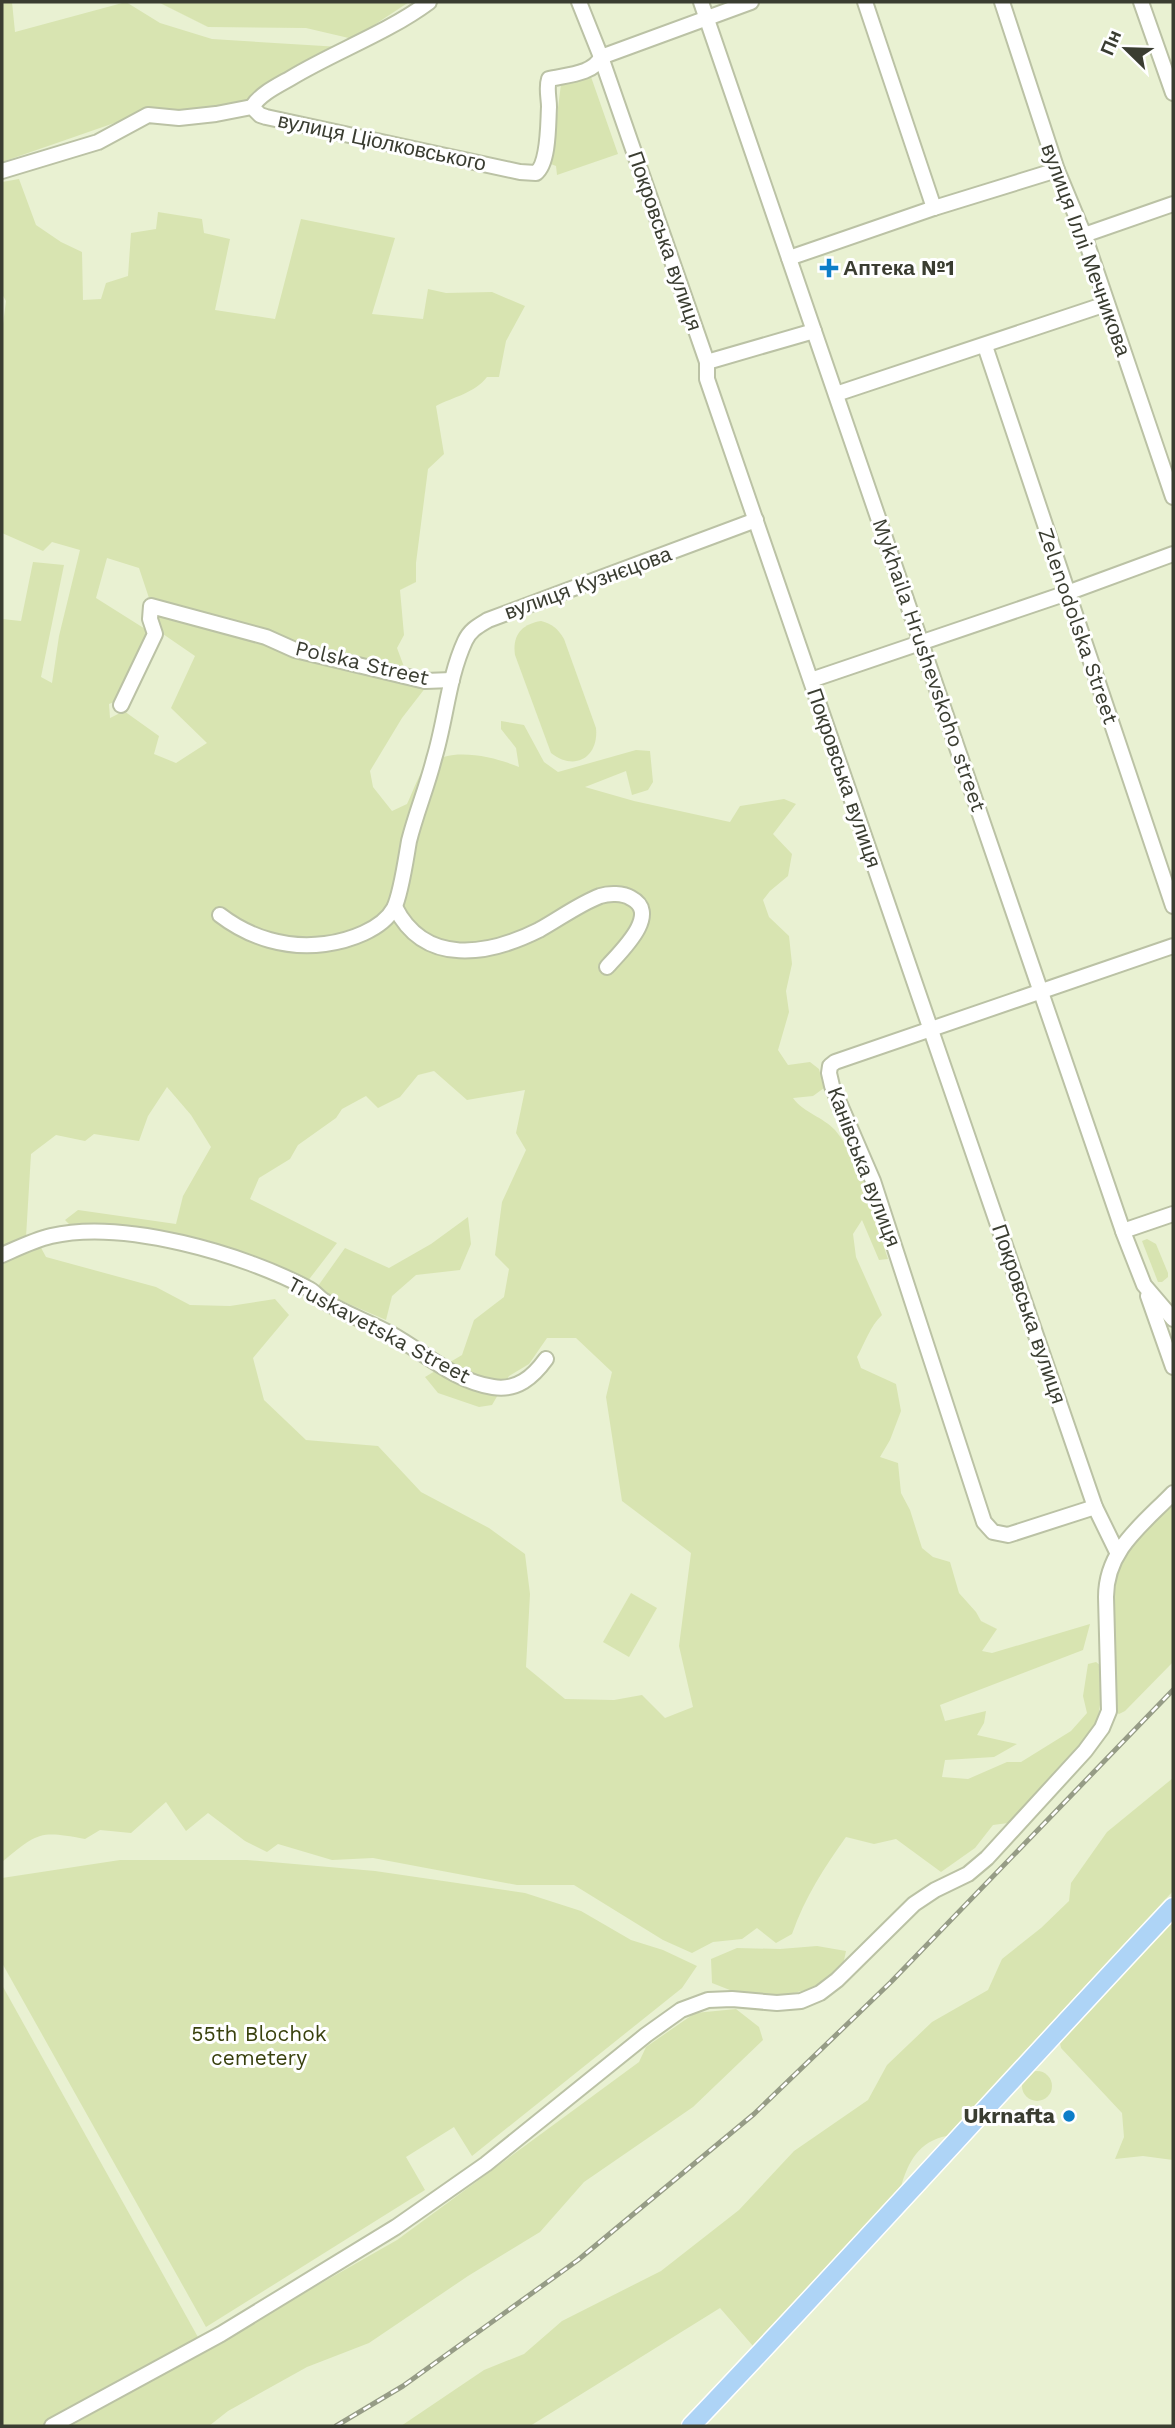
<svg xmlns="http://www.w3.org/2000/svg" width="1175" height="2428" font-family="'Work Sans',sans-serif">
<style>
.green{fill:#d8e4b1;fill-rule:evenodd}
.lines{fill:none;stroke-linecap:round;stroke-linejoin:round}
.minor-casing{stroke:#bbc2a5;stroke-width:18}
.major-casing{stroke:#fff;stroke-width:21}
.minor{stroke:#fff;stroke-width:14}
.major{stroke:#aed4f6;stroke-width:18}
.rail-casing{stroke:#969c86;stroke-width:5}
.rail{stroke:#fff;stroke-width:2.5;stroke-dasharray:8;stroke-linecap:butt}
.poi-dot{fill:#0c7ec8;stroke:#fff;stroke-width:2.5}
.labels{text-anchor:middle;stroke-width:6;stroke-linejoin:round;paint-order:stroke}
.street-label{font-size:21px;fill:#3a3d31;stroke:#fff}
.poi-label{font-size:21px;font-weight:bold;fill:#3a3d31;stroke:#fff;text-anchor:start}
.park-label{font-size:21px;fill:#39410d;stroke:#fff}
</style>
<rect width="100%" height="100%" fill="#e9f1d2"/>
<g class="green">
<path d="M2,2h10l3,30 111,-30 34,21 52,16 128,8 -94,57 -42,8h-58l-144,50z"/>
<path d="M158,2h251l-56,37 -47,-11 -98,-1z"/>
<path d="M590,74l28,80 -61,21 -1,-9 -5,-2 10,-80z"/>
<path d="M19,179l17,46 25,17 21,10 1,48 18,-1 5,-16 22,-7 3,-43 25,-4 2,-17 44,7 2,14 26,6 -15,71 60,9 26,-100 94,19 -23,76 51,5 5,-30 18,4 46,-1 33,14 -19,35 -7,36h-12c-12,16 -34,20 -51,29l8,48 -16,15 -12,94v19l-16,8 4,45 -7,13 9,24 -43,-13 -67,-14 -146,-44 -11,-33 -32,-10 -11,40 54,34 -31,68 -10,4 1,14 14,-7 35,25 -5,18 22,9 31,-20 -36,-35 24,-52 -32,-22 -6,-12 3,-9 266,74 -24,31 -32,53 3,16 19,24 15,-7c5,-10 10,-26 17,-35 21,-25 71,-12 95,-2l-3,-19 -15,-19v-8l23,4 20,37 14,10 78,-22 14,1 3,31 -5,8 -16,5 -6,-24 -41,16 49,14 96,21 10,-16 44,-7 12,5 -23,30 19,20 -4,22 -18,15 -7,9 6,17 20,19 3,28 -6,27 3,21 -11,38 10,15 22,-3 9,7 5,19 -11,8 -20,2c11,15 30,19 42,32 29,35 39,87 53,129l-9,1 -17,-40 -9,14 3,23 26,58c-12,11 -17,28 -25,42l4,11 35,16 5,27 -11,29 -10,17 18,6 3,30 9,17 12,38 11,9 17,5 9,31 17,19 5,9 16,8 -15,22 10,2 98,-29 -7,26 -143,55 5,16 41,-10 -2,12 -7,12 40,9 -23,13 -49,3 -3,17 26,2 39,-17h14l50,-31 16,-18 -4,-17 5,-32 8,-2 5,4c0,17 1,38 -4,54 -13,35 -62,77 -89,103l-15,2 -18,23 -34,24 -45,-33 -22,5 -28,-7c-22,31 -41,60 -54,97l-16,9 -19,-15 -15,11 -29,3 -21,11 -29,-13 -89,-55h-57l-144,-27 -41,2 -54,-16 -11,8 -22,-11 -37,-28 -22,18 -20,-29 -35,31 -31,-3 -15,9c-47,-9 -47,-6 -83,23v-1243l19,2 12,-59 31,3 -23,112 11,6 7,-47 21,-86 -28,-8 -9,9 -41,-18v-201l4,-31 -4,-7v-112zM434,1071l33,29 58,-10 -9,43 10,17 -24,52 -7,53 14,14 -5,28 -30,23 -12,35 -37,22 13,16 41,14 13,-2 17,-29 20,-12 18,-26h29l36,34 -6,25 16,104 69,52 -12,93 14,61 -28,11 -23,-23 -28,5 -49,-1 -39,-32 4,-73 -5,-40 -36,-26 -68,-36 -43,-46 -72,-6 -42,-40 -11,-42 36,-43 -14,-16 -45,7 -40,-1 -34,-18 -110,-30 -7,-13 -13,-7 5,-83 25,-19 29,6 9,-7 45,7 9,-25 19,-29 24,28 20,32 -28,49 -7,28 -98,-14 -13,10 10,10 42,-1 57,5 77,26 56,22 30,-39 -87,-44 9,-21 31,-19 8,-14 38,-27 6,-9 24,-13 12,12 22,-11 18,-22z"/>
<path d="M541,621c12,3 17,8 23,18l32,89c3,29 -21,44 -45,25l-36,-98c-3,-20 7,-31 26,-34z"/>
<path d="M468,1217l3,27 -11,26 -44,5 -24,21 -6,24 -58,-25 -10,-9 27,-38 44,20 42,-24z"/>
<path d="M1147,1239l9,5 12,29v4l-6,5h-4l-16,-41z"/>
<path d="M1173,1500v162l-48,49 -6,3 -4,-2 -6,-113 12,-43z"/>
<path d="M631,1593l26,15 -28,49 -26,-15z"/>
<path d="M1173,1778v113l-226,245c-28,5 -39,26 -46,51l-148,159 -33,-38 -190,118h-129l83,-56 40,-16 38,-33 99,-50 78,-61 55,-59 74,-51 19,-35 45,-43 56,-32 14,-31 39,-31 28,-27 2,-18 36,-51z"/>
<path d="M120,1860h127l128,11 150,22 56,18 50,29 32,10 34,16 -15,22 -210,168 -18,-29 -48,30 19,33 -219,137 -204,-364v-85z"/>
<path d="M1173,1917v243l-30,-4 -28,3 9,-22 -2,-24 -61,-65 -2,-10 65,-66z"/>
<path d="M817,1946l29,5 -3,14 -26,22 -31,8 -46,-1 -28,-11 -1,-24 26,-11 43,1z"/>
<path d="M2,1985l197,354 -158,87h-39z"/>
<path d="M736,2009l23,18 4,13 -70,67 -109,75 -44,50 -72,44 -99,67 -62,24 -79,44 -19,15h-138l326,-186 242,-178 7,-15 49,-34z"/>
<circle cx="1037" cy="2086" r="15"/>
</g>
<g class="lines">
<defs>
<g id="minor">
<path d="M579,2l22,55 106,305v17l388,1128 22,45"/>
<path d="M701,2l423,1232 20,51 29,34"/>
<path d="M865,2l69,206"/>
<path d="M1002,2l55,168 27,65 89,262"/>
<path d="M1141,2l32,91"/>
<path d="M252,107c8,-13 25,-21 39,-29 45,-27 96,-45 138,-76"/>
<path d="M2,171l96,-29 50,-27 31,3 37,-4 36,-7 8,8 6,2 254,55 16,1c13,-10 12,-49 13,-66 0,-9 -3,-19 0,-28 17,-4 45,-5 52,-22l150,-55"/>
<path d="M1084,235l89,-31"/>
<path d="M789,258l145,-50 123,-38"/>
<path d="M985,346l188,560"/>
<path d="M707,362l107,-31"/>
<path d="M836,394l270,-90"/>
<path d="M811,680l256,-87 106,-39"/>
<path d="M121,705l34,-71 -5,-15 1,-13 115,31 29,13 130,31 27,-1"/>
<path d="M395,907c30,60 94,48 144,23 20,-11 40,-26 61,-34 9,-3 23,-3 31,2 31,16 -12,55 -24,69"/>
<path d="M220,915c30,23 67,34 105,29 23,-3 57,-14 69,-36 7,-14 12,-50 15,-67 7,-28 18,-54 25,-82 12,-39 14,-81 31,-118 5,-11 13,-15 23,-21l268,-100"/>
<path d="M1123,1231l50,-17"/>
<path d="M2,1255c16,-7 32,-15 49,-19 72,-17 192,18 256,52 7,3 11,9 17,13 21,13 45,21 67,33 34,19 63,47 102,53 24,4 40,-10 53,-28"/>
<path d="M1148,1296l25,71"/>
<path d="M1095,1507l-87,28 -15,-3 -9,-10 -111,-341 -41,-95 -3,-13 1,-7 5,-4 338,-116"/>
<path d="M52,2426l169,-92 175,-107 90,-63 160,-129 35,-25 27,-10 24,-1 45,4 24,-2 19,-8 17,-13 77,-76 21,-14 33,-16 19,-16 98,-107 17,-23 7,-17 -3,-114c0,-47 36,-72 67,-104"/>
</g>
<path id="major" d="M691,2426c163,-171 320,-347 482,-519"/>
</defs>
<use href="#minor" class="minor-casing"/>
<use href="#major" class="major-casing"/>
<use href="#minor" class="minor"/>
<use href="#major" class="major"/>
<defs>
<path id="rail" d="M336,2426l67,-40 175,-126 176,-146 137,-132 282,-292"/>
</defs>
<use href="#rail" class="rail-casing"/>
<use href="#rail" class="rail"/>
</g>
<g class="poi-dot">
<path d="M825.5 257.5h7v7h7v7h-7v7h-7v-7h-7v-7h7z"/>
<circle cx="1069" cy="2116" r="7"/>
</g>
<g class="labels">
<g class="street-label">
<text transform="translate(382 142) rotate(12)" y="7">вулиця Ціолковського</text>
<text transform="translate(665 241) rotate(71)" y="7">Покровська вулиця</text>
<text transform="translate(1086 250) rotate(70)" y="7">вулиця Іллі Мечникова</text>
<text transform="translate(588 583) rotate(-20)" y="7">вулиця Кузнєцова</text>
<text transform="translate(1078 626) rotate(71)" y="7">Zelenodolska Street</text>
<text transform="translate(362 663) rotate(13)" y="7">Polska Street</text>
<text transform="translate(929 665) rotate(71)" y="7">Mykhaila Hrushevskoho street</text>
<text transform="translate(844 778) rotate(71)" y="7">Покровська вулиця</text>
<text transform="translate(864 1167) rotate(69)" y="7">Канівська вулиця</text>
<text transform="translate(1029 1314) rotate(71)" y="7">Покровська вулиця</text>
<text transform="translate(379 1330) rotate(28)" y="7">Truskavetska Street</text>
</g>
<g class="poi-label">
<text x="843" y="275">Аптека №1</text>
<text x="1055" y="2123" text-anchor="end">Ukrnafta</text>
</g>
<g class="park-label">
<text x="259" y="2041">55th Blochok<tspan x="259" dy="24">cemetery</tspan></text>
</g>
</g>
<rect width="1175" height="2428" fill="none" stroke="#3a3d31" stroke-width="7"/>
<g transform="translate(1126 49) rotate(293)" stroke="#ffffff" stroke-width="5" paint-order="stroke">
<path d="M0-5L12 26L0 18L-12 26Z" fill="#3a3d31"/>
<text y="-10" font-size="19" font-weight="bold" text-anchor="middle" fill="#3a3d31">Пн</text>
</g>
</svg>
